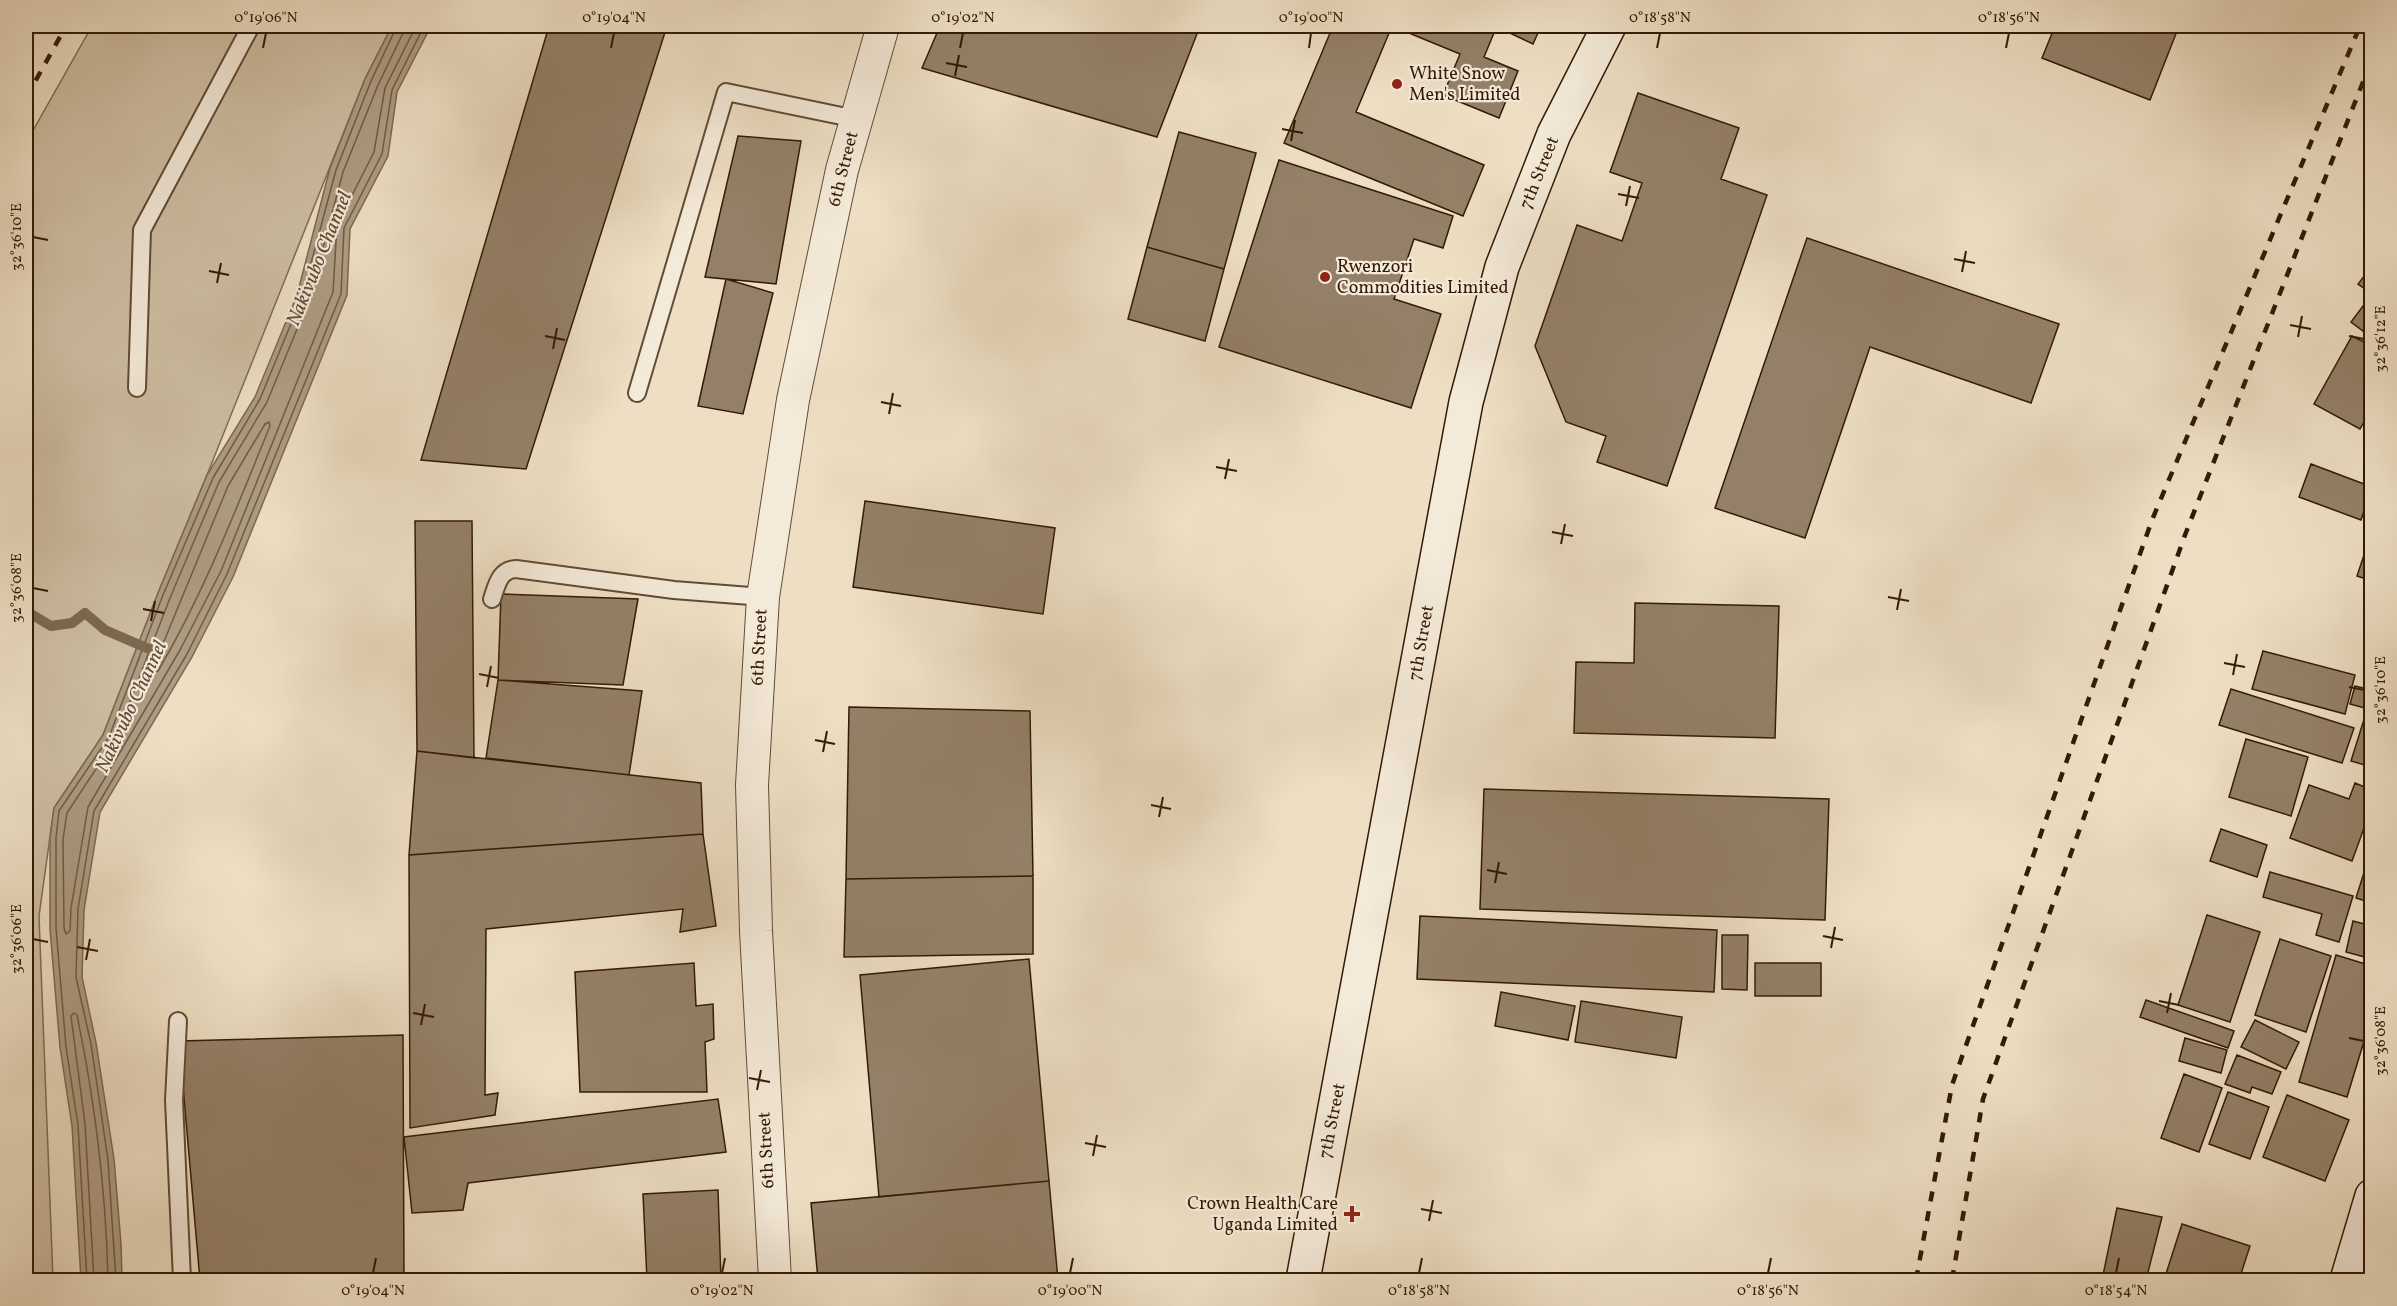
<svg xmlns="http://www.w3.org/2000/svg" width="2397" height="1306" viewBox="0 0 2397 1306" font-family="Vollkorn,serif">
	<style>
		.green { fill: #cebea3; stroke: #806c54; stroke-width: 1.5 }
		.water { fill: #ae9c83; stroke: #7d6850; stroke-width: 1.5 }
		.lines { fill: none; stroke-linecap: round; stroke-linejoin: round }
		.shore { stroke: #705b44; stroke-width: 1.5 }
		.stream { stroke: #7d6850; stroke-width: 10 }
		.building { fill: #948068; stroke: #331a04; stroke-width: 1.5 }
		.lane-casing { stroke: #624b34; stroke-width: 20 }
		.street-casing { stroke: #624b34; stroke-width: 34 }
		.secondary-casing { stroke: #331a04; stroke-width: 36 }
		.lane { stroke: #f4ead9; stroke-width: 16 }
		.street { stroke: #f4ead9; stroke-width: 32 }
		.secondary { stroke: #f4ead9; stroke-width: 33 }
		.rail { stroke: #331a04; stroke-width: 4.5; stroke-dasharray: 10 10; stroke-linecap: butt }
		.ticks { fill: none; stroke: #331a04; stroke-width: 2 }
		.poi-dot { fill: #8f2418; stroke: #f4ead9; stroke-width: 2 }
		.labels { text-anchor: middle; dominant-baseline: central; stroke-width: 4.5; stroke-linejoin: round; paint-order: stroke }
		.poi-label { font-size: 18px; fill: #331a04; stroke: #f4ead9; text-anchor: start }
		.street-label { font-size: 18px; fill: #331a04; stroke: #f4ead9 }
		.water-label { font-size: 20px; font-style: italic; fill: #644e37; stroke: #f4ead9 }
		.neatline { fill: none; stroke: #331a04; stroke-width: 2 }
		.ticks-label { font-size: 15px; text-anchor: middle; fill: #331a04 }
	</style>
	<rect width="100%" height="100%" fill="#eedfc4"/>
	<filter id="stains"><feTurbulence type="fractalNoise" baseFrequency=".00333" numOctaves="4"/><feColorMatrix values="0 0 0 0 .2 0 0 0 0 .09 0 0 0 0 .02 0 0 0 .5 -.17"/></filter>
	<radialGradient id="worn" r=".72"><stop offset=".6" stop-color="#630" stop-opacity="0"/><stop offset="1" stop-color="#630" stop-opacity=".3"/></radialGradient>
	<path class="green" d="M 92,26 L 392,26 L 365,79 L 207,475 L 158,593 L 103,735 L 54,808 L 39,916 L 53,1280 L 26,1280 L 26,143 Z"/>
	<path class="water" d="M 392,26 L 431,26 L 397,92 L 388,156 L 350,229 L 347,295 L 233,577 L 192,657 L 100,812 L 84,910 L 82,977 L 96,1043 L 114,1159 L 121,1244 L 122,1280 L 81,1280 L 72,1126 L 60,1047 L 50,929 L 50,838 L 54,808 L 103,735 L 158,593 L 207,475 L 255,397 L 297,295 L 330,168 L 365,79 Z"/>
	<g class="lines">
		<path class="shore" d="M 404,26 L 403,33 L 378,85 L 343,172 L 309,300 L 267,402 L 219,482 L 170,598 L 115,740 L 67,813 L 63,839 L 64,928 L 66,934 L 70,931 L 71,908 L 88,807 L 180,650 L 221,571 L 333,292 L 337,225 L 374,152 L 385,88 L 416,26
			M 269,422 L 270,426 C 236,509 204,593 158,671 L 155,672 L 153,668 L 228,486 L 265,424 Z
			M 87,1280 L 78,1125 L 66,1047 L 56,928 L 56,838 L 59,811 L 109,737 L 163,595 L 213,478 L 260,399 L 302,297 L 336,170 L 371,81 L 397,26
			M 94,1280 L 85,1124 L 71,1016 L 74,1013 L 77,1015 C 95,1102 106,1192 108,1280
			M 116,1280 L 108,1160 L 91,1044 L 76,977 L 78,909 L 94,811 L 187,654 L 227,574 L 341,294 L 344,228 L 382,154 L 392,90 L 424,26"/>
		<path class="stream" d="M 26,611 L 51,626 L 72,623 L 85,613 L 105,630 L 149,649"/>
	</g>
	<path class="building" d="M 549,26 L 667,26 L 526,469 L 421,460 Z
		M 940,26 L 1200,26 L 1157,137 L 922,68 Z
		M 1333,26 L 1489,26 L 1496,28 L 1484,57 L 1518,71 L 1499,118 L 1443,95 L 1460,54 L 1392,26 L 1356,112 L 1484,165 L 1463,216 L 1284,143 Z
		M 1495,26 L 1541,26 L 1533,44 Z
		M 2055,26 L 2179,26 L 2150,100 L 2042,58 Z
		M 1638,93 L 1739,128 L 1721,179 L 1767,195 L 1667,486 L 1597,462 L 1606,436 L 1566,422 L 1535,346 L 1577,225 L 1622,241 L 1642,183 L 1610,172 Z
		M 1179,132 L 1256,153 L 1224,269 L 1147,247 Z
		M 738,136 L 801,141 L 776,284 L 705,277 Z
		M 1279,160 L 1453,216 L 1443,248 L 1414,239 L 1394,299 L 1441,314 L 1411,408 L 1219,347 Z
		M 1807,238 L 2059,324 L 2031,403 L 1870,347 L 1805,538 L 1715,508 Z
		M 1147,247 L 1224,269 L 1205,341 L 1128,319 Z
		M 2372,266 L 2372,294 L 2358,284 Z
		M 726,279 L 773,293 L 743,414 L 698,406 Z
		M 2366,302 L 2372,306 L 2371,337 L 2351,322 Z
		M 2352,336 L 2372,346 L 2372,408 L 2360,429 L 2314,404 Z
		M 2311,464 L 2372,487 L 2361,520 L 2299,497 Z
		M 865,501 L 1055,528 L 1043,614 L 853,587 Z
		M 415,521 L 472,521 L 474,758 L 417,751 Z
		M 2372,531 L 2372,581 L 2357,576 Z
		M 501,594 L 638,599 L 623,685 L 498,680 Z
		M 1635,603 L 1779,606 L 1775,738 L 1574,733 L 1576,662 L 1634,663 Z
		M 2263,651 L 2355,675 L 2345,714 L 2252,689 Z
		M 498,680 L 642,691 L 629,775 L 486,758 Z
		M 2355,686 L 2372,690 L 2372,710 L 2350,704 Z
		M 2231,689 L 2354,728 L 2342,763 L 2219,725 Z
		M 849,707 L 1030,711 L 1033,876 L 846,879 Z
		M 2366,713 L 2372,715 L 2372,767 L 2351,761 Z
		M 2246,739 L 2308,757 L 2291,816 L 2229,797 Z
		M 417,751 L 701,783 L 703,834 L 409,855 Z
		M 2355,783 L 2372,790 L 2372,806 L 2352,861 L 2290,838 L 2309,785 L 2349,799 Z
		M 1484,789 L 1829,799 L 1825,920 L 1480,909 Z
		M 2221,829 L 2267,845 L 2257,877 L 2210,861 Z
		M 703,834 L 716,926 L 680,932 L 683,909 L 486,929 L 485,1095 L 498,1093 L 495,1115 L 410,1128 L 409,855 Z
		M 2372,847 L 2372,903 L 2356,898 Z
		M 2270,872 L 2353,896 L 2339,942 L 2316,935 L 2322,914 L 2263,897 Z
		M 1033,876 L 1033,954 L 844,957 L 846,879 Z
		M 2207,915 L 2260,932 L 2230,1022 L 2178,1005 Z
		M 1420,916 L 1717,930 L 1714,992 L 1417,979 Z
		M 2353,921 L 2372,926 L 2372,959 L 2346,952 Z
		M 1722,935 L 1748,935 L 1747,990 L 1722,989 Z
		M 2280,939 L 2331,956 L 2306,1032 L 2255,1015 Z
		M 2336,955 L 2372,966 L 2372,1015 L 2347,1097 L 2299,1082 Z
		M 1029,959 L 1049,1181 L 879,1197 L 860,975 Z
		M 694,963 L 696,1006 L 713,1004 L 714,1039 L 705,1042 L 707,1092 L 580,1092 L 575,972 Z
		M 1755,963 L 1821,963 L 1821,996 L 1755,996 Z
		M 1501,992 L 1575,1006 L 1568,1040 L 1495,1026 Z
		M 2146,1000 L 2234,1031 L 2228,1048 L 2140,1017 Z
		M 1581,1001 L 1682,1017 L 1676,1058 L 1575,1042 Z
		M 2255,1020 L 2299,1042 L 2286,1069 L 2241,1047 Z
		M 403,1035 L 404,1280 L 200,1280 L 179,1041 Z
		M 2185,1038 L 2227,1050 L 2221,1073 L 2179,1061 Z
		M 2237,1055 L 2281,1072 L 2272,1094 L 2252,1087 L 2250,1093 L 2225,1084 Z
		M 2184,1074 L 2222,1088 L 2199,1152 L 2161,1138 Z
		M 2228,1092 L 2269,1107 L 2250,1159 L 2209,1144 Z
		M 2287,1095 L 2349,1120 L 2325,1181 L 2263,1157 Z
		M 718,1099 L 726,1152 L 468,1183 L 463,1210 L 412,1213 L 404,1137 Z
		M 1049,1181 L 1058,1280 L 818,1280 L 811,1203 Z
		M 718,1190 L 721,1280 L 647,1280 L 643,1194 Z
		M 2117,1208 L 2162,1217 L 2146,1280 L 2102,1280 Z
		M 2182,1224 L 2250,1246 L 2239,1280 L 2164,1280 Z"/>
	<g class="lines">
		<g class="lane-casing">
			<path id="lane" d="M 137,388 L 142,230 L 251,26
				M 637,393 L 726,92 L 856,119
				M 492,599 C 497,585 499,570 516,569 L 674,590 L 763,597
				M 178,1021 L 174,1100 L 182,1280"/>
		</g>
		<g class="street-casing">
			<path id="street" d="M 775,1280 L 756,931 L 752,785 L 763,597 L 793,400 L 842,170 L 883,26"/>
		</g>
		<g class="secondary-casing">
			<path id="secondary" d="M 1303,1280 L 1466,402 L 1502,267 L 1554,134 L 1609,26
				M 2347,1280 L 2372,1196"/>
		</g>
		<use href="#lane" class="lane"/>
		<use href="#street" class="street"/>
		<use href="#secondary" class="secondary"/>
		<path class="rail" d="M 26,98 L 66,26
			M 1916,1280 L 1952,1085 L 2152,520 L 2360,26
			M 1952,1280 L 1983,1099 L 2185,535 L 2372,59"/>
	</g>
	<path class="ticks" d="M 263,48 L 266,33M 611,48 L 614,33M 960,48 L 963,33M 1309,48 L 1311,33M 1657,48 L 1660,33M 2006,48 L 2009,33M 946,63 L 967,67M 955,76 L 959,55M 1282,129 L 1303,133M 1291,141 L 1295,120M 1618,194 L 1639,198M 1626,206 L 1630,186M 33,237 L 48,240M 1954,259 L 1975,263M 209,271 L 229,275M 1962,272 L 1966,251M 217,283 L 221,263M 2290,325 L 2311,329M 545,336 L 565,340M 2349,336 L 2364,339M 2298,337 L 2302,316M 553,349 L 557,328M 881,402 L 901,406M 889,414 L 893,393M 1216,467 L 1237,471M 1225,479 L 1229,459M 1552,532 L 1573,536M 1561,544 L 1565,524M 33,588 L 48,591M 1888,597 L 1909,601M 143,609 L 164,613M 1897,610 L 1901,589M 151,621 L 155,601M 2224,663 L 2245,667M 479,674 L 499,678M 2233,675 L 2237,654M 487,687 L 491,666M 2349,687 L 2364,690M 815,740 L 835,744M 823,752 L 827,731M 1151,805 L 1171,809M 1159,817 L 1163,797M 1487,870 L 1507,874M 1495,883 L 1499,862M 1823,936 L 1843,940M 33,939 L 48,942M 77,947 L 98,951M 1831,948 L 1835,927M 86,960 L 90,939M 2159,1001 L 2179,1005M 413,1013 L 434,1017M 2167,1013 L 2171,993M 421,1025 L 425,1004M 2349,1038 L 2364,1041M 749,1078 L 770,1082M 757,1090 L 761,1070M 1085,1143 L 1106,1147M 1093,1156 L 1097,1135M 1421,1209 L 1442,1213M 1429,1221 L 1433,1200M 373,1273 L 376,1258M 722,1273 L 725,1258M 1070,1273 L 1073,1258M 1419,1273 L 1422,1258M 1768,1273 L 1771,1258M 2116,1273 L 2119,1258"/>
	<g class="poi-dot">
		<circle cx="1397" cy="84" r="6"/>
		<circle cx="1325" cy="277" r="6"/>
		<path d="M1349 1205h6v6h6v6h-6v6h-6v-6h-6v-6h6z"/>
	</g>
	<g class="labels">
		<g class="poi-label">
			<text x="1409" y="74">White Snow<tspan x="1409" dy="21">Men's Limited</tspan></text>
			<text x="1337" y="267">Rwenzori<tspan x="1337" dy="21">Commodities Limited</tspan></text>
			<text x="1338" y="1204" text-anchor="end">Crown Health Care<tspan x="1338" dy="21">Uganda Limited</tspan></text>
		</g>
		<g class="street-label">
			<text transform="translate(844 169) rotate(-76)">6th Street</text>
			<text transform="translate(1540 173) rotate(-68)">7th Street</text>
			<text transform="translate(1422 643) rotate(-80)">7th Street</text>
			<text transform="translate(760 647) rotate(-87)">6th Street</text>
			<text transform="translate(1333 1121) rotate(-79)">7th Street</text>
			<text transform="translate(767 1150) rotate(-93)">6th Street</text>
		</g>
		<g class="water-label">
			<text transform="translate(320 259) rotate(-68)">Nakivubo Channel</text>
			<text transform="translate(132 707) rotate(-65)">Nakivubo Channel</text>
		</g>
	</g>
	<rect width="2397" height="1306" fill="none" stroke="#eedfc4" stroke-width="66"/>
	<rect x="33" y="33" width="2331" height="1240" class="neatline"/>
	<g class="ticks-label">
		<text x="266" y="22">0°19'06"N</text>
		<text x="614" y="22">0°19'04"N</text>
		<text x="963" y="22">0°19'02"N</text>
		<text x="1311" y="22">0°19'00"N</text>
		<text x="1660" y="22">0°18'58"N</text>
		<text x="2009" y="22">0°18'56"N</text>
		<text transform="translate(16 237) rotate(-90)" y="5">32°36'10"E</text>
		<text transform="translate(2380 339) rotate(-90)" y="5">32°36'12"E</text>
		<text transform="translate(16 588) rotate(-90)" y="5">32°36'08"E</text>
		<text transform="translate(2380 690) rotate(-90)" y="5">32°36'10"E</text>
		<text transform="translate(16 939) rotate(-90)" y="5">32°36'06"E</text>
		<text transform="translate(2380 1041) rotate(-90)" y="5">32°36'08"E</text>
		<text x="373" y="1295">0°19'04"N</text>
		<text x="722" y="1295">0°19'02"N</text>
		<text x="1070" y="1295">0°19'00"N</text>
		<text x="1419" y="1295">0°18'58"N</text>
		<text x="1768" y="1295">0°18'56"N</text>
		<text x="2116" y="1295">0°18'54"N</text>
	</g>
	<rect width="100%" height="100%" filter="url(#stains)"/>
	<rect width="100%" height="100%" fill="url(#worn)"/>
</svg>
